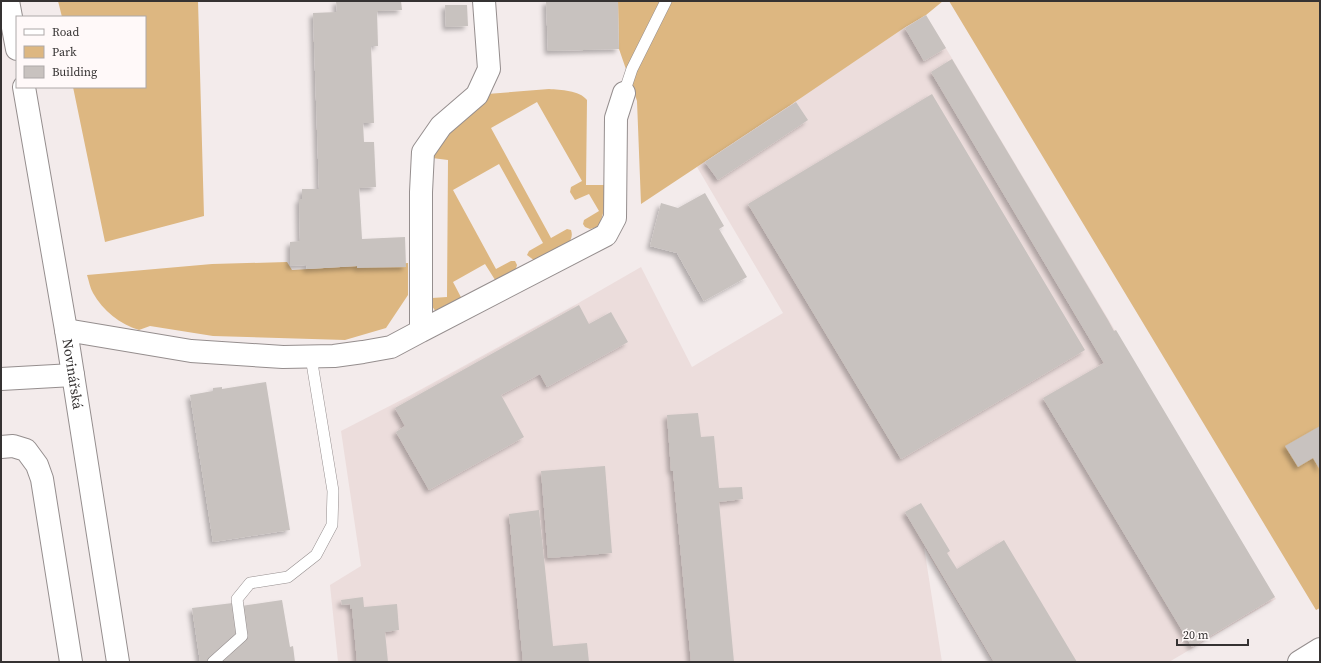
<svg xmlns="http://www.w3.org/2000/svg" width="1321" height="663" viewBox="0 0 1321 663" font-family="'Source Serif 4',serif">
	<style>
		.built { fill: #ecdddc }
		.green { fill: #ddb781 }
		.building { fill: #c8c2bf; filter: url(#shadow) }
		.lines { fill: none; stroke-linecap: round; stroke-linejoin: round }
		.service-casing { stroke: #958e8e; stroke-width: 12 }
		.minor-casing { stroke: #958e8e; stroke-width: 24 }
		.tertiary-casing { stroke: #958e8e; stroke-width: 24 }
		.service { stroke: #fff; stroke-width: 11 }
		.minor { stroke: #fff; stroke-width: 22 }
		.tertiary { stroke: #fff; stroke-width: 22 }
		.labels { text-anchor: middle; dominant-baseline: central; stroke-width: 4; stroke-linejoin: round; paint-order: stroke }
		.street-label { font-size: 14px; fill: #353232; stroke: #fff9f9 }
	</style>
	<defs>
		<filter id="shadow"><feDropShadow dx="-3.5" dy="3.5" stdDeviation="2" flood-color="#0004"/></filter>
	</defs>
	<rect width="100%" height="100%" fill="#f3ebeb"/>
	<path class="built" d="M 926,15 L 1276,599 L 1169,662 L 993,662 L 924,547 L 942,662 L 338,662 L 330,585 L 361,566 L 341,431 L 409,396 L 575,305 L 641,267 L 692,367 L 783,313 L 697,167 L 904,28 Z"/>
	<path class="green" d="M 58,1 L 198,1 L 204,216 L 105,242 L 73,87 L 145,87 L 145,17 L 62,17 Z
		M 618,1 L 943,1 L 926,15 L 904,28 L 792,104 L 641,204 L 637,101 L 619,49 Z
		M 949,1 L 1320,1 L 1320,608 L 1316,610 Z
		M 549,89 C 561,90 579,90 587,100 L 586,185 L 604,185 C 604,199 606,216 597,227 L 590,229 L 585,227 L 583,224 L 584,220 L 599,211 L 589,194 L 575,200 L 570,192 L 571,187 L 582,181 L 537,102 L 491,128 L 551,238 L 567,229 L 571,230 C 573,236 571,240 568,244 L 535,261 L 527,255 L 529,251 L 543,243 L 499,164 L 453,190 L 496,269 L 511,261 L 515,261 L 517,265 L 515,272 L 497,283 L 485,264 L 453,282 L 464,303 L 436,312 L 432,306 L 432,298 L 447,297 L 448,160 L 432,158 L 436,147 L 487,94 Z
		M 287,262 L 292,270 L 408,263 L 408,295 L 386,328 L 345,340 L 213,336 L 150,326 L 139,330 C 120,324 103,311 93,293 C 90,288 89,281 87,275 L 212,264 Z"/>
	<path class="building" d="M 336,1 L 401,1 L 402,10 L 377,11 L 378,46 L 371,46 L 374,123 L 363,123 L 364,142 L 374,142 L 376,187 L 359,188 L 362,239 L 405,237 L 406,267 L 357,268 L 357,266 L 307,269 L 306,265 L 290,266 L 290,242 L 300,241 L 299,199 L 302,199 L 302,189 L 319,189 L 313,13 L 337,12 Z
		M 546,1 L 618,1 L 619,49 L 548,51 Z
		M 445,5 L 467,5 L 468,26 L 446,27 Z
		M 926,15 L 946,48 L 924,61 L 905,28 Z
		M 952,59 L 1108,320 L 1114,331 L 1116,330 L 1275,597 L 1192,647 L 1043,398 L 1104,363 L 931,72 Z
		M 932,94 L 1085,350 L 901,459 L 748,204 Z
		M 796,102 L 808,120 L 718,180 L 705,162 Z
		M 705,193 L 724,226 L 719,229 L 747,277 L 704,301 L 677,253 L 650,246 L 661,203 L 678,208 Z
		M 579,305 L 589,324 L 611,312 L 628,342 L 547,387 L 540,374 L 501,395 L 524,437 L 429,490 L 396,432 L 405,426 L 395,408 Z
		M 266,382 L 290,530 L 213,542 L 190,395 L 213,391 L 213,388 L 222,387 L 222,389 Z
		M 698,413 L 701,437 L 714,436 L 719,488 L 742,487 L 743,499 L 719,502 L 734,662 L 691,662 L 673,471 L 671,471 L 667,415 Z
		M 1320,426 L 1320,470 L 1313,458 L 1298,467 L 1285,446 Z
		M 605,466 L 612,553 L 548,558 L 541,471 Z
		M 921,503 L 950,551 L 947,553 L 957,569 L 1004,540 L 1077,662 L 994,662 L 905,512 Z
		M 539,510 L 553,646 L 587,643 L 589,662 L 523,662 L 509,514 Z
		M 363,597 L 364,607 L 397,604 L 399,630 L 385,632 L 388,662 L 357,662 L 352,608 L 350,609 L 350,604 L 342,605 L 341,600 Z
		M 282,600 L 290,647 L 293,646 L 295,662 L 200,662 L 192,608 L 241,602 L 241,606 Z"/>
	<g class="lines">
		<g class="service-casing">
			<path id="service" d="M 624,93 L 632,69 L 666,1
				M 213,662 L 242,636 L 237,599 L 250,583 L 288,577 L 316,555 L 332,525 L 333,491 L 311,357"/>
		</g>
		<g class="minor-casing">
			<path id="minor" d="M 66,330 L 191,351 L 283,357 L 334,356 L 363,352 L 391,347 L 421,331 L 421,192 L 423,152 L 441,126 L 477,95 L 489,69 L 484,1
				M 421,331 L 606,235 L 615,218 L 616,118 L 624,93
				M 1,379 L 73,375
				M 1,447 L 13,446 L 26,450 L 37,465 L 42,479 L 71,662
				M 1299,662 L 1320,649"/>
		</g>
		<g class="tertiary-casing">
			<g id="tertiary">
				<path d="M 8,1 L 17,49"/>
				<path id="s1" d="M 24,87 L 66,330 L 118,662"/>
			</g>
		</g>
		<use href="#service" class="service"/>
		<use href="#minor" class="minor"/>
		<use href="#tertiary" class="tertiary"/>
	</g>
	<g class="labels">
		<g class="street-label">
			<text stroke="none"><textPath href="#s1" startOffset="291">Novinářská</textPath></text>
		</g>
	</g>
	<rect width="1321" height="663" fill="none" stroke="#353232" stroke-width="4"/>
	<rect x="16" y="16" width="130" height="72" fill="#fff9f9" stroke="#aea9a9"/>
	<rect x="24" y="29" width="20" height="6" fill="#ffffff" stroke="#aea9a9"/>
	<text x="52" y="36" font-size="12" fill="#353232">Road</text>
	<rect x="24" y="46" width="20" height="12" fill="#ddb781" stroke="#aea9a9"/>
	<text x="52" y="56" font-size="12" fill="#353232">Park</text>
	<rect x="24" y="66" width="20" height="12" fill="#c8c2bf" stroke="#aea9a9"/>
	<text x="52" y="76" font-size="12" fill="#353232">Building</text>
	<path d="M1177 639v6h71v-6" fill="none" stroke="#353232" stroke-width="2"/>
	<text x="1183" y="639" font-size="12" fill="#353232" stroke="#fff9f9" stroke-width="3" paint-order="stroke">20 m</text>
</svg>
